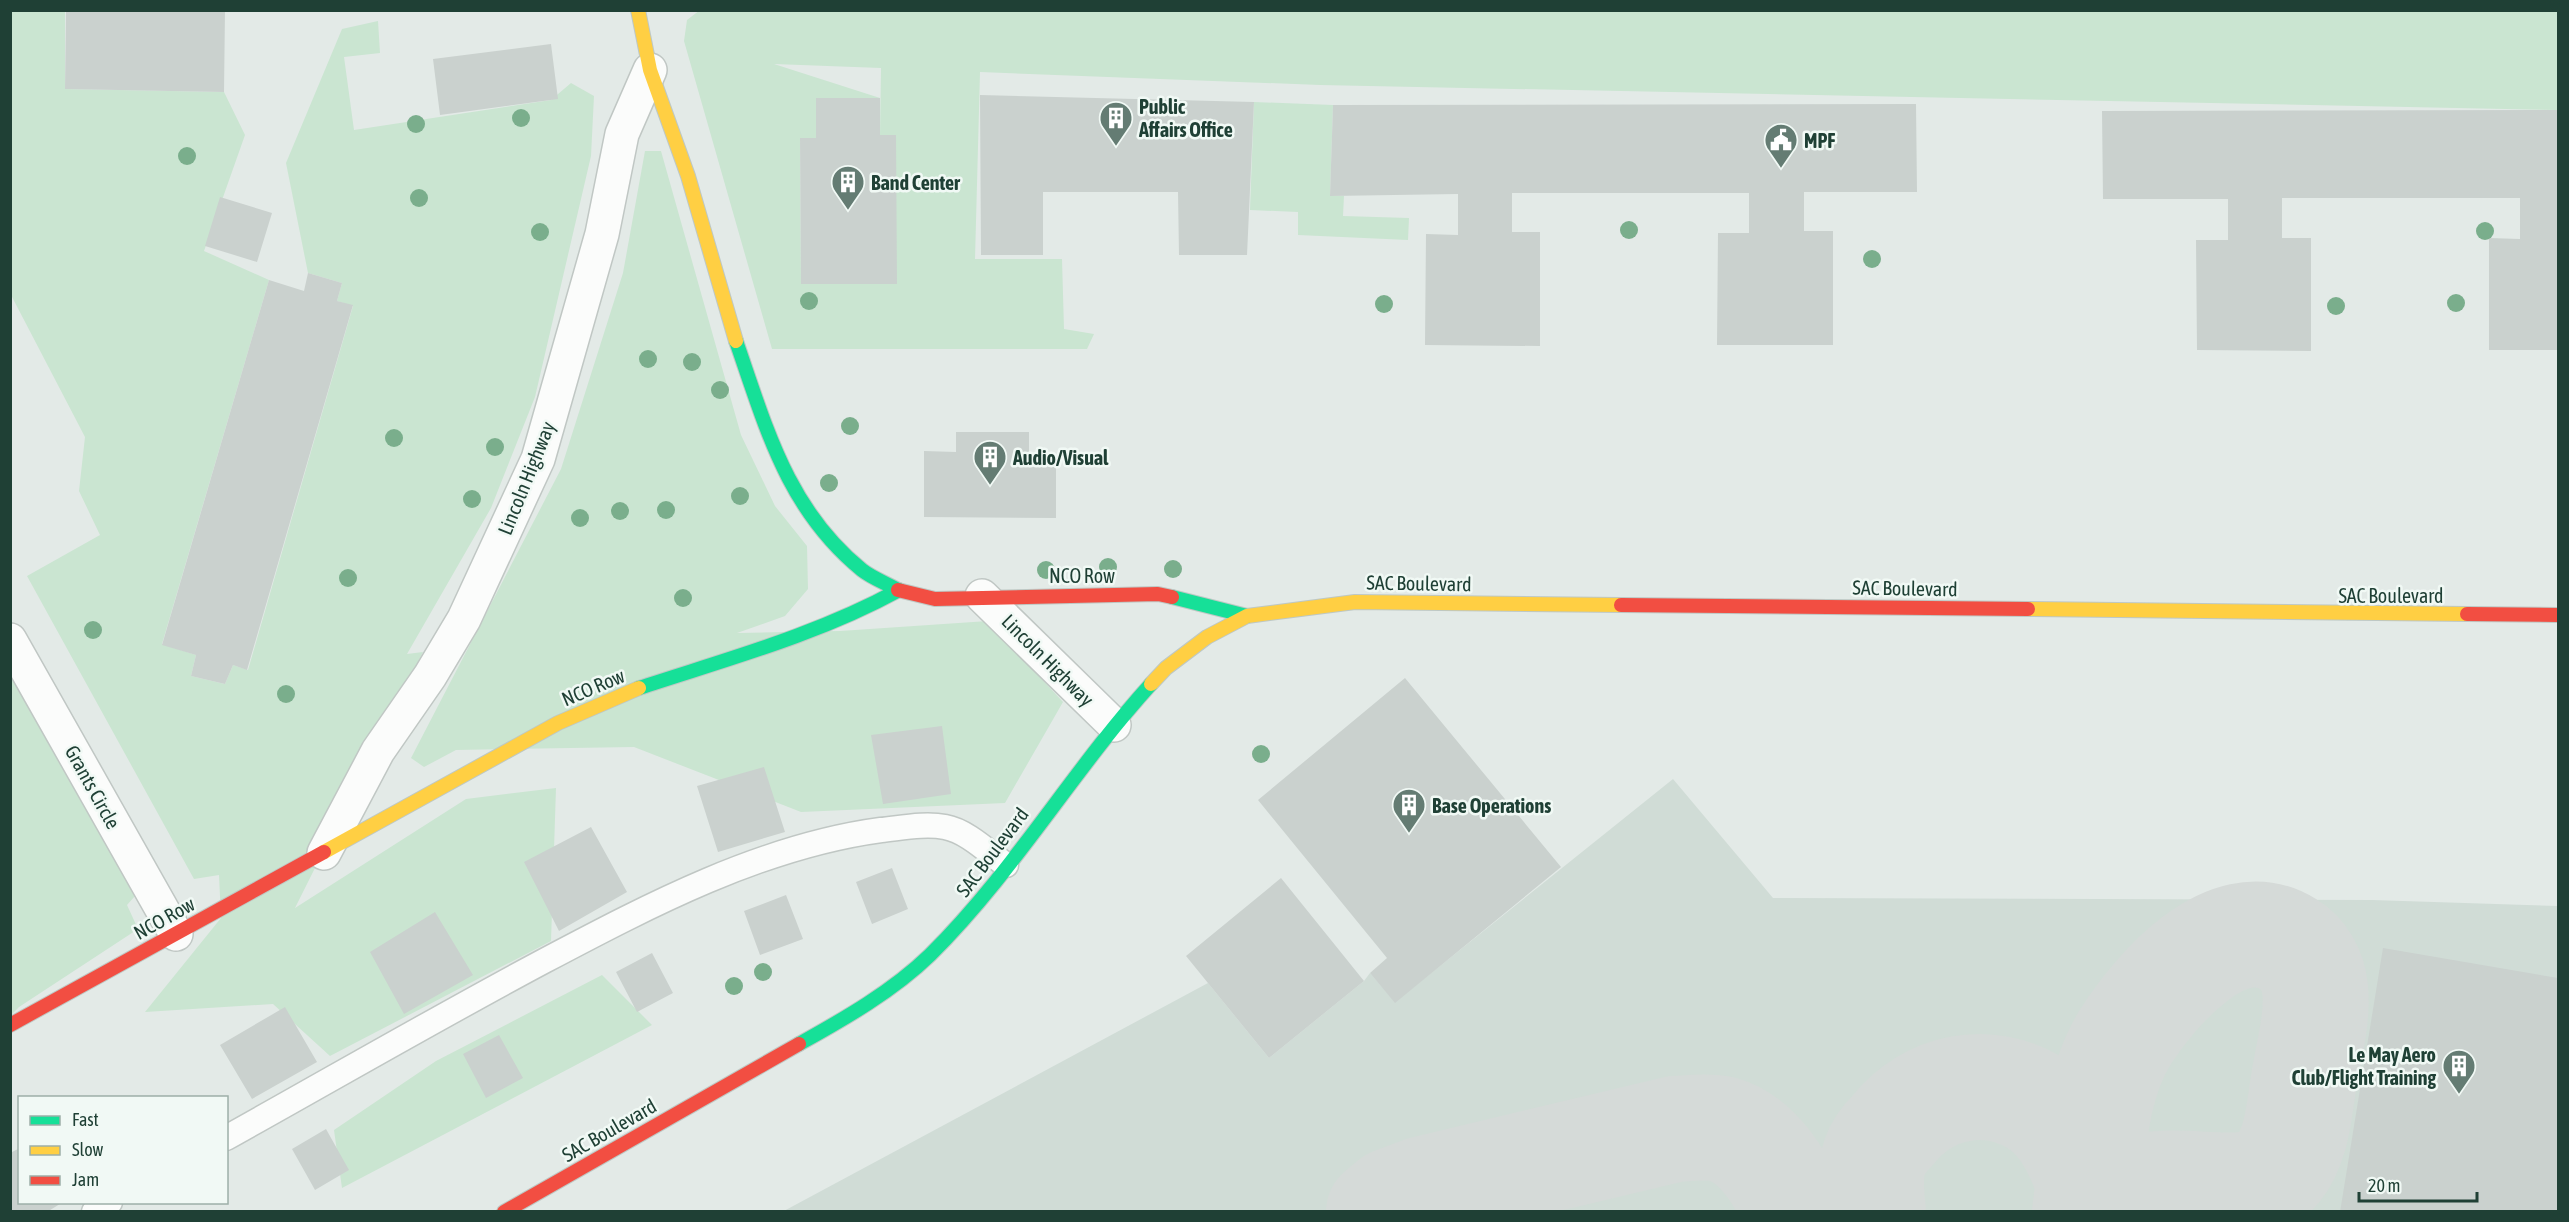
<svg xmlns="http://www.w3.org/2000/svg" width="2569" height="1222" viewBox="0 0 2569 1222" font-family="'Asap Condensed',sans-serif">
	<style>
		.built { fill: #d0dcd6 }
		.green { fill: #cae5d1; fill-rule: evenodd }
		.lines { fill: none; stroke-linecap: round; stroke-linejoin: round }
		.taxiway { stroke: #d5dad8; stroke-width: 106 }
		.building { fill: #cad1ce }
		.lane-casing { stroke: #c0c7c4; stroke-width: 27 }
		.street-casing { stroke: #c0c7c4; stroke-width: 36 }
		.fast-casing { stroke: #bec8c4; stroke-width: 16 }
		.slow-casing { stroke: #bec8c4; stroke-width: 16 }
		.jam-casing { stroke: #bec8c4; stroke-width: 16 }
		.lane { stroke: #fbfcfb; stroke-width: 24 }
		.street { stroke: #fbfcfb; stroke-width: 33 }
		.fast { stroke: #16e098; stroke-width: 14 }
		.slow { stroke: #ffcf43; stroke-width: 14 }
		.jam { stroke: #f24e42; stroke-width: 14 }
		.tree { fill: #7aae8c }
		.labels { text-anchor: middle; dominant-baseline: central; stroke-width: 5; stroke-linejoin: round; paint-order: stroke }
		.poi-label { font-size: 20px; font-weight: bold; fill: #1f4035; stroke: #f1f9f5; text-anchor: start }
		.street-label { font-size: 20px; fill: #1f4035; stroke: #f1f9f5 }
	</style>
	<rect width="100%" height="100%" fill="#e3eae7"/>
	<path class="built" d="M 1673,779 L 1773,898 L 2372,900 L 2558,906 L 2558,1211 L 782,1212 L 1208,983 L 1269,1058 L 1364,981 L 1370,973 L 1395,1002 Z"/>
	<path class="green" d="M 700,10 L 2558,10 L 2558,110 L 1320,85 L 980,72 L 975,259 L 1062,259 L 1064,329 L 1094,334 L 1087,349 L 772,349 L 684,41 L 687,20 ZM 774,64 L 881,68 L 880,135 L 896,135 L 896,284 L 801,284 L 800,139 L 816,138 L 816,98 L 880,98 Z
		M 10,11 L 65,11 L 65,89 L 224,92 L 245,135 L 204,251 L 269,280 L 162,644 L 196,655 L 191,676 L 225,684 L 233,665 L 248,670 L 353,306 L 337,301 L 342,283 L 308,273 L 286,163 L 342,29 L 378,21 L 380,53 L 344,57 L 354,130 L 551,100 L 571,83 L 594,96 L 591,156 L 535,397 L 491,508 L 407,654 L 423,652 L 295,908 L 466,799 L 556,788 L 551,941 L 330,1056 L 273,1004 L 145,1012 L 221,918 L 219,875 L 194,879 L 27,576 L 100,535 L 79,491 L 85,437 L 11,295 Z
		M 1254,102 L 1333,105 L 1330,196 L 1344,196 L 1343,216 L 1409,218 L 1408,240 L 1298,235 L 1298,212 L 1250,210 Z
		M 645,151 L 661,151 L 741,435 L 775,506 L 807,546 L 808,589 L 785,616 L 737,633 L 840,631 L 988,621 L 1063,702 L 1005,803 L 801,812 L 634,747 L 456,750 L 424,767 L 411,758 L 561,469 L 623,273 Z
		M 10,665 L 135,896 L 127,905 L 138,929 L 19,1007 L 10,1016 Z
		M 602,975 L 652,1025 L 342,1188 L 334,1130 L 436,1061 Z"/>
	<g class="lines">
		<path class="taxiway" d="M 1379,1212 L 1392,1201 L 1424,1189 L 1675,1129 C 1690,1128 1708,1126 1722,1129 C 1758,1139 1782,1179 1795,1212
			M 1873,1212 C 1871,1194 1869,1173 1875,1156 C 1878,1147 1886,1137 1893,1130 C 1928,1086 1988,1073 2037,1104 C 2064,1121 2079,1154 2089,1183
			M 2085,1212 C 2093,1154 2094,1086 2126,1036 C 2155,991 2227,906 2288,944 C 2303,953 2313,970 2315,988 C 2318,1016 2310,1046 2305,1074 C 2299,1105 2299,1143 2278,1169 C 2244,1210 2146,1154 2095,1212"/>
	</g>
	<path class="building" d="M 66,10 L 225,10 L 224,92 L 65,89 Z
		M 551,44 L 558,99 L 440,115 L 433,59 Z
		M 980,95 L 1254,102 L 1247,255 L 1179,255 L 1178,192 L 1043,192 L 1043,255 L 981,255 Z
		M 816,98 L 880,98 L 880,135 L 896,135 L 897,284 L 801,284 L 800,138 L 816,138 Z
		M 1916,104 L 1917,192 L 1804,192 L 1804,231 L 1833,231 L 1833,345 L 1717,345 L 1718,233 L 1749,233 L 1749,193 L 1512,193 L 1512,232 L 1540,232 L 1540,346 L 1425,345 L 1426,234 L 1458,235 L 1458,194 L 1330,196 L 1333,105 Z
		M 2558,110 L 2558,350 L 2489,350 L 2489,238 L 2520,239 L 2520,198 L 2282,198 L 2282,238 L 2311,238 L 2311,351 L 2197,350 L 2196,240 L 2228,240 L 2228,199 L 2103,199 L 2102,111 Z
		M 220,197 L 272,213 L 257,262 L 205,246 Z
		M 308,273 L 342,283 L 337,301 L 353,305 L 247,670 L 233,665 L 225,684 L 191,676 L 196,655 L 162,645 L 269,280 L 304,291 Z
		M 956,432 L 1029,432 L 1029,454 L 1056,454 L 1056,518 L 924,517 L 924,451 L 956,452 Z
		M 1405,678 L 1561,867 L 1395,1003 L 1370,973 L 1387,958 L 1258,800 Z
		M 942,726 L 951,794 L 883,804 L 871,735 Z
		M 764,767 L 785,832 L 718,852 L 697,786 Z
		M 591,827 L 627,892 L 559,931 L 524,862 Z
		M 892,868 L 908,909 L 872,924 L 856,882 Z
		M 1281,878 L 1364,981 L 1269,1058 L 1186,956 Z
		M 786,895 L 803,939 L 760,955 L 744,911 Z
		M 435,912 L 473,975 L 404,1014 L 370,952 Z
		M 2383,948 L 2558,978 L 2558,1212 L 2340,1212 Z
		M 652,953 L 673,993 L 637,1012 L 616,972 Z
		M 285,1007 L 317,1062 L 252,1099 L 220,1045 Z
		M 499,1035 L 523,1078 L 486,1098 L 463,1054 Z
		M 326,1129 L 349,1170 L 315,1190 L 292,1149 Z
		M 20,1148 L 20,1202 L 63,1202 L 47,1212 L 10,1212 L 10,1153 Z"/>
	<g class="lines">
		<g class="lane-casing">
			<path id="lane" d="M 226,1138 C 332,1079 437,1018 544,961 C 650,905 762,846 881,830 C 901,828 925,823 945,827 C 967,831 988,852 1006,865
				M 94,1212 L 110,1202"/>
		</g>
		<g class="street-casing">
			<path id="street" d="M 982,596 L 1114,725
				M 10,640 L 176,934
				M 324,853 L 378,751 L 430,676 L 464,619 L 538,459 L 602,234 L 622,134 L 650,70"/>
		</g>
		<g class="fast-casing">
			<path id="fast" d="M 736,341 C 766,427 787,509 862,570 C 872,578 886,583 898,590
				M 1172,597 L 1247,616
				M 639,688 C 727,659 817,635 899,590
				M 799,1044 C 844,1019 893,991 930,955 C 1013,873 1073,770 1151,684"/>
		</g>
		<g class="slow-casing">
			<path id="slow" d="M 638,10 L 650,70 L 688,176 L 736,341
				M 2028,609 L 2467,614
				M 1151,684 L 1166,668 L 1207,637 L 1247,616 L 1355,602 L 1621,605
				M 324,852 L 558,723 L 639,688"/>
		</g>
		<g class="jam-casing">
			<path id="jam" d="M 898,590 L 935,599 L 1158,594 L 1172,597
				M 1621,605 L 2028,609
				M 2467,614 L 2558,615
				M 10,1025 L 324,852
				M 504,1212 L 799,1044"/>
		</g>
		<use href="#lane" class="lane"/>
		<use href="#street" class="street"/>
		<use href="#fast" class="fast"/>
		<use href="#slow" class="slow"/>
		<use href="#jam" class="jam"/>
	</g>
	<g class="tree">
		<circle cx="521" cy="118" r="9"/>
		<circle cx="416" cy="124" r="9"/>
		<circle cx="187" cy="156" r="9"/>
		<circle cx="419" cy="198" r="9"/>
		<circle cx="1629" cy="230" r="9"/>
		<circle cx="2485" cy="231" r="9"/>
		<circle cx="540" cy="232" r="9"/>
		<circle cx="1872" cy="259" r="9"/>
		<circle cx="809" cy="301" r="9"/>
		<circle cx="2456" cy="303" r="9"/>
		<circle cx="1384" cy="304" r="9"/>
		<circle cx="2336" cy="306" r="9"/>
		<circle cx="648" cy="359" r="9"/>
		<circle cx="692" cy="362" r="9"/>
		<circle cx="720" cy="390" r="9"/>
		<circle cx="850" cy="426" r="9"/>
		<circle cx="394" cy="438" r="9"/>
		<circle cx="495" cy="447" r="9"/>
		<circle cx="829" cy="483" r="9"/>
		<circle cx="740" cy="496" r="9"/>
		<circle cx="472" cy="499" r="9"/>
		<circle cx="666" cy="510" r="9"/>
		<circle cx="620" cy="511" r="9"/>
		<circle cx="580" cy="518" r="9"/>
		<circle cx="1108" cy="567" r="9"/>
		<circle cx="1173" cy="569" r="9"/>
		<circle cx="1046" cy="570" r="9"/>
		<circle cx="348" cy="578" r="9"/>
		<circle cx="683" cy="598" r="9"/>
		<circle cx="93" cy="630" r="9"/>
		<circle cx="286" cy="694" r="9"/>
		<circle cx="1261" cy="754" r="9"/>
		<circle cx="763" cy="972" r="9"/>
		<circle cx="734" cy="986" r="9"/>
	</g>
	<defs>
		<g id="building-pin" transform="scale(1.725)"><path d="M0 17L-7.5 6A9.5 9.5 0 1 1 7.5 6Z" fill="#647c73" stroke="#f1f9f5"/><path d="M-4-6H4V6H1V3H-1V6H-4ZM-2.5-4.3h1.7v1.8h-1.7ZM.8-4.3h1.7v1.8H.8ZM-2.5-1h1.7V.8h-1.7ZM.8-1h1.7V.8H.8Z" fill="#fff"/></g>
		<g id="civic-pin" transform="scale(1.725)"><path d="M0 17L-7.5 6A9.5 9.5 0 1 1 7.5 6Z" fill="#647c73" stroke="#f1f9f5"/><path d="M-.6-6.5H3V-4.5H.6V-3L4-1V1h2V6H-6V1h2V-1L-.6-3ZM-1.2 2.5V6h2.4V2.5Z" fill="#fff"/></g>
	</defs>
	<g fill-rule="evenodd">
		<use href="#building-pin" x="1116" y="118"/>
		<use href="#civic-pin" x="1781" y="140"/>
		<use href="#building-pin" x="848" y="182"/>
		<use href="#building-pin" x="990" y="457"/>
		<use href="#building-pin" x="1409" y="805"/>
		<use href="#building-pin" x="2459" y="1066"/>
	</g>
	<g class="labels">
		<g class="poi-label">
			<text x="1139" y="106">Public<tspan x="1139" dy="23">Affairs Office</tspan></text>
			<text x="1804" y="140">MPF</text>
			<text x="871" y="182">Band Center</text>
			<text x="1013" y="457">Audio/Visual</text>
			<text x="1432" y="805">Base Operations</text>
			<text x="2436" y="1054" text-anchor="end">Le May Aero<tspan x="2436" dy="23">Club/Flight Training</tspan></text>
		</g>
		<g class="street-label">
			<text transform="translate(526 478) rotate(-68)">Lincoln Highway</text>
			<text x="1082" y="575">NCO Row</text>
			<text transform="translate(1419 583) rotate(1)">SAC Boulevard</text>
			<text transform="translate(1905 588) rotate(1)">SAC Boulevard</text>
			<text x="2391" y="595">SAC Boulevard</text>
			<text transform="translate(1048 660) rotate(45)">Lincoln Highway</text>
			<text transform="translate(593 687) rotate(-23)">NCO Row</text>
			<text transform="translate(93 787) rotate(61)">Grants Circle</text>
			<text transform="translate(992 852) rotate(-53)">SAC Boulevard</text>
			<text transform="translate(164 918) rotate(-29)">NCO Row</text>
			<text transform="translate(609 1130) rotate(-30)">SAC Boulevard</text>
		</g>
	</g>
	<rect width="2569" height="1222" fill="none" stroke="#1f4035" stroke-width="24"/>
	<rect x="18" y="1096" width="210" height="108" fill="#f1f9f5" stroke="#9dafa8" stroke-width="1.5"/>
	<rect x="30" y="1116" width="30" height="9" fill="#16e098" stroke="#9dafa8" stroke-width="1.5"/>
	<text x="72" y="1126" font-size="18" fill="#1f4035">Fast</text>
	<rect x="30" y="1146" width="30" height="9" fill="#ffcf43" stroke="#9dafa8" stroke-width="1.5"/>
	<text x="72" y="1156" font-size="18" fill="#1f4035">Slow</text>
	<rect x="30" y="1176" width="30" height="9" fill="#f24e42" stroke="#9dafa8" stroke-width="1.5"/>
	<text x="72" y="1186" font-size="18" fill="#1f4035">Jam</text>
	<path d="M2359 1192v9h118v-9" fill="none" stroke="#1f4035" stroke-width="3"/>
	<text x="2368" y="1192" font-size="18" fill="#1f4035" stroke="#f1f9f5" stroke-width="4.5" paint-order="stroke">20 m</text>
</svg>
